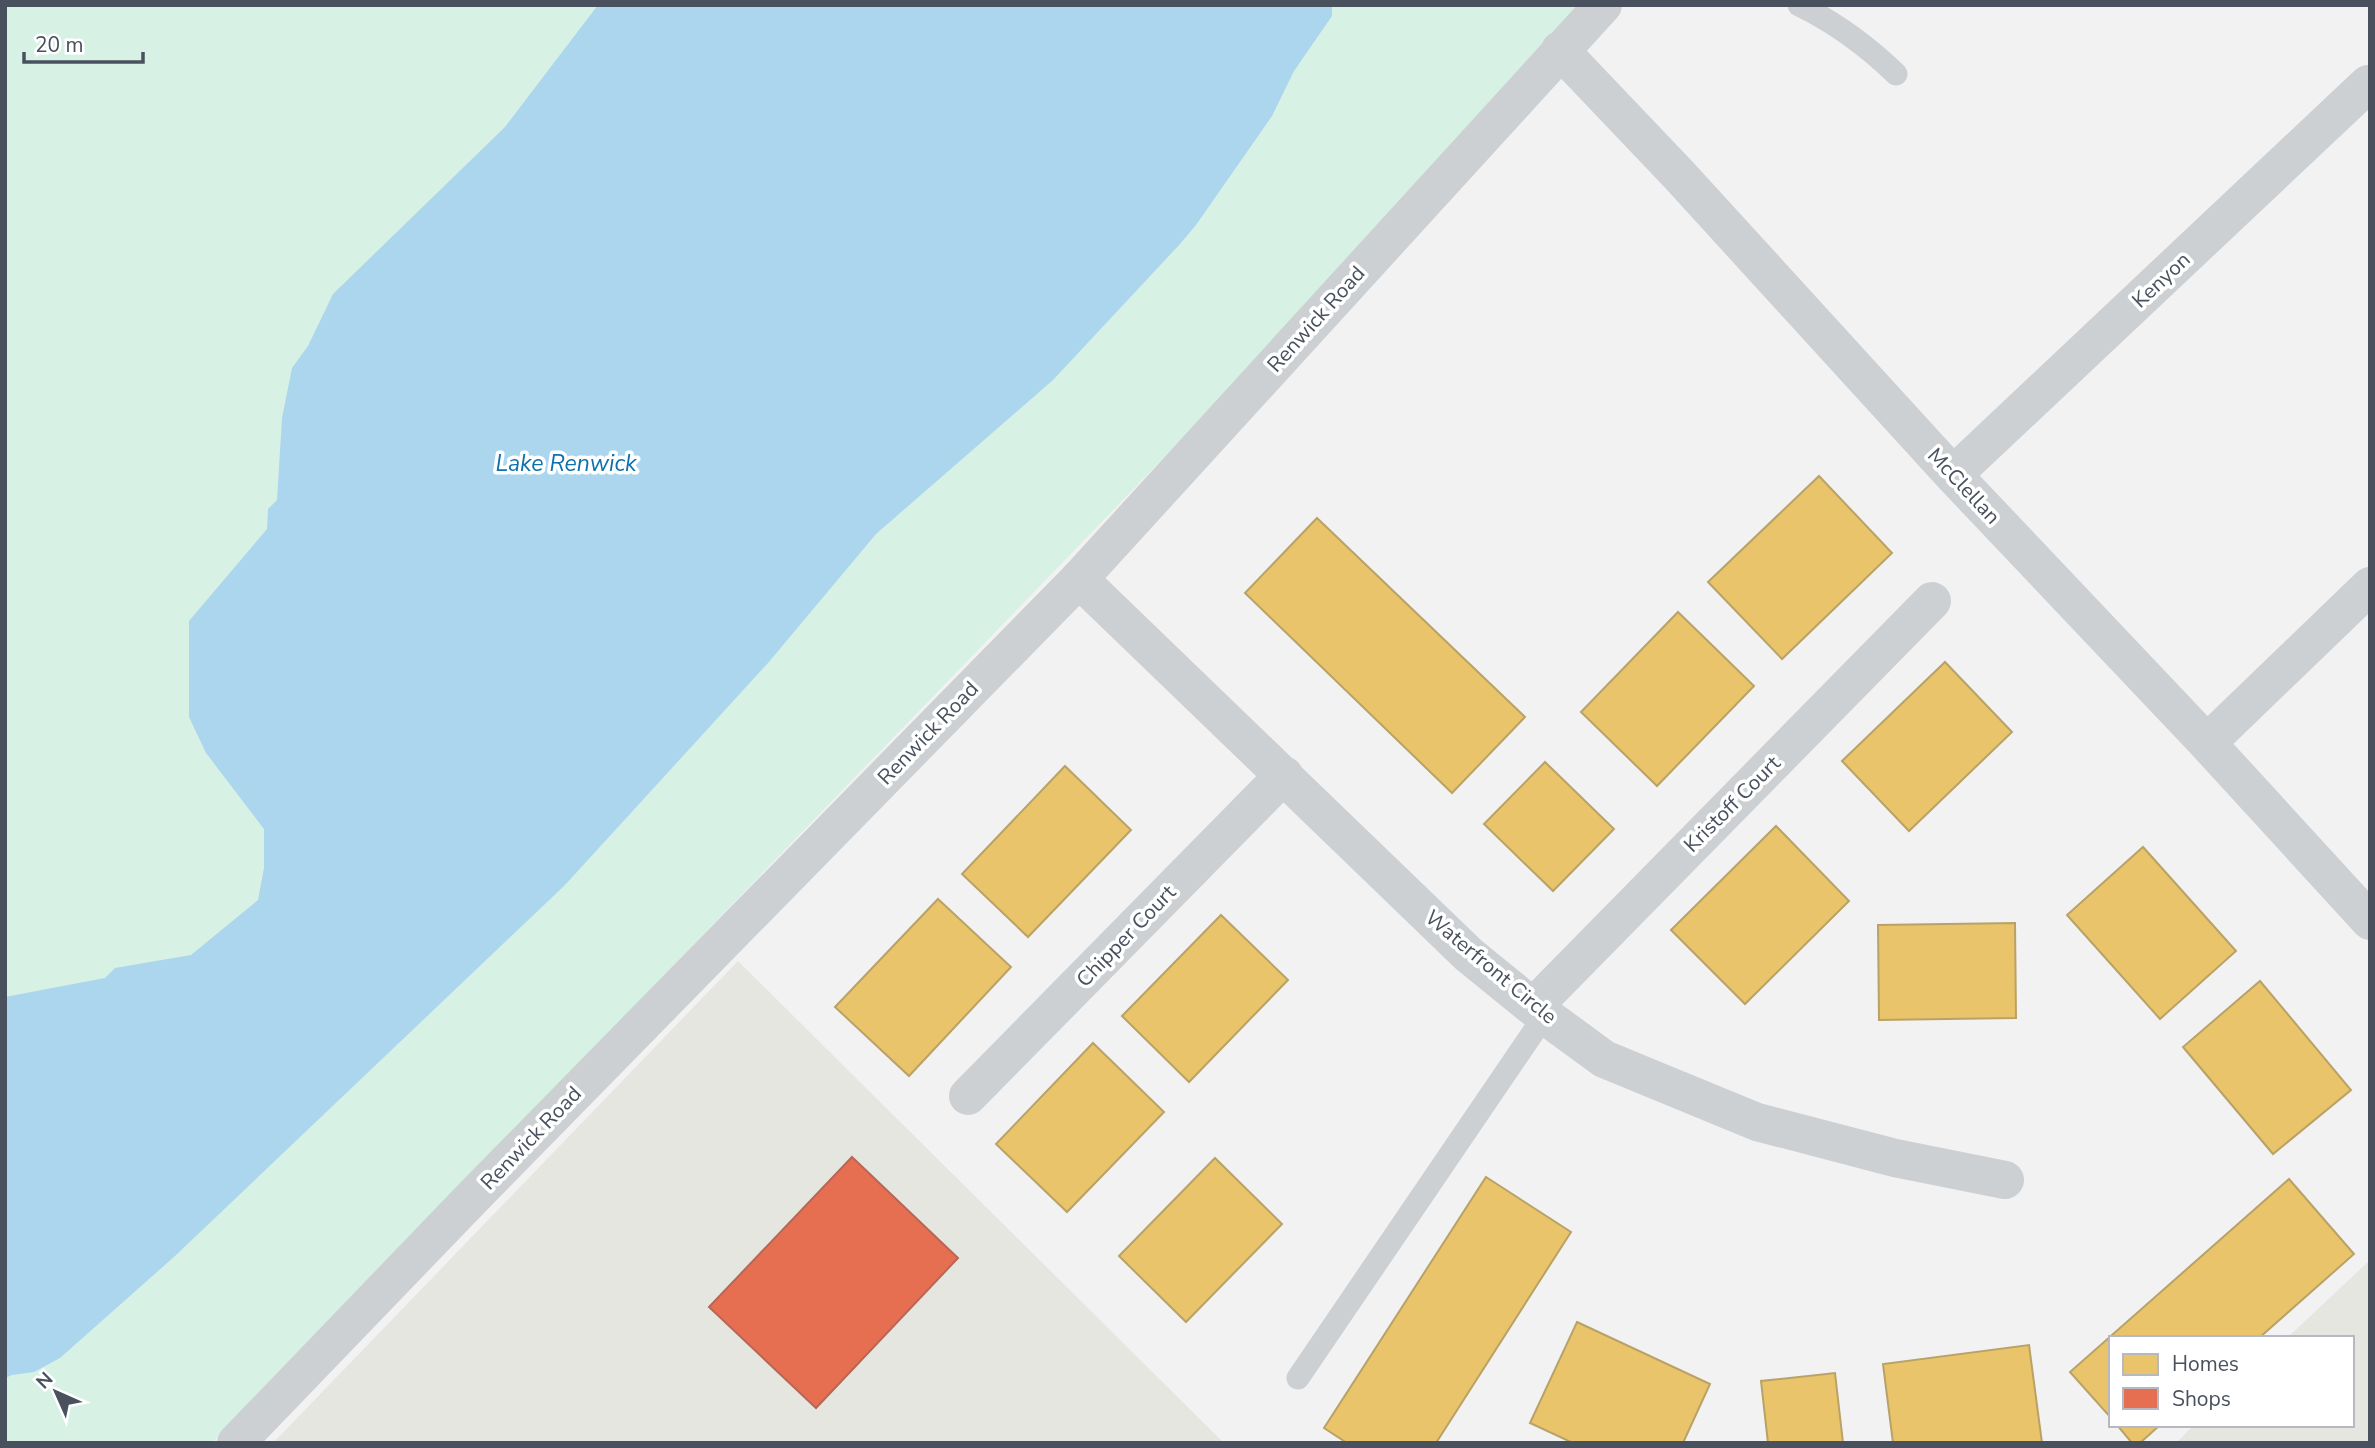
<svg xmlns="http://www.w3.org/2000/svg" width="2375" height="1448" viewBox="0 0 2375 1448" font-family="'Nunito Sans',sans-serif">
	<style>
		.commercial { fill: #e6e6e1 }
		.green { fill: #d7f1e5 }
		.water { fill: #acd5ee }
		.homes { fill: #e9c46a; stroke: #b9a267; stroke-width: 2 }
		.shops { fill: #e76f51; stroke: #b86655; stroke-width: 2 }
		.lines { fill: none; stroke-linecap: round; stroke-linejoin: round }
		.service { stroke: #cdd0d3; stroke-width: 23 }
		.minor { stroke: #cdd0d3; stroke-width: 38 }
		.tertiary { stroke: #cdd0d3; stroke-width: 38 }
		.labels { text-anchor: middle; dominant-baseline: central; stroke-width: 7; stroke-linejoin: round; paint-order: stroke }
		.street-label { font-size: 21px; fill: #49515f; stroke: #fff }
		.water-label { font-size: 23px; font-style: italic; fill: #0d71ae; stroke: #fff }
	</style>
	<rect width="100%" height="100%" fill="#f2f2f2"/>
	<path class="commercial" d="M 738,961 L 1224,1443 L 273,1443 Z
		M 2370,1260 L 2370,1443 L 2176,1443 L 2194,1425 L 2352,1425 L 2352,1338 L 2287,1338 Z"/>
	<path class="green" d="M 5,5 L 1601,5 L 212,1443 L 5,1443 Z"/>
	<path class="water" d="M 598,5 L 1332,5 L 1332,16 L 1294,71 L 1272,116 L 1196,225 L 1180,244 L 1053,380 L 876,534 L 768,663 L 565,885 L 175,1256 L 60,1358 L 34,1372 L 12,1375 L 5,1378 L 5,997 L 105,978 L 115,968 L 191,955 L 258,900 L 264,868 L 264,829 L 206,753 L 189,717 L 189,621 L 267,529 L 268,509 L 277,500 L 282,418 L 292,368 L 308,346 L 333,294 L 505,127 Z"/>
	<path class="homes" d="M 1819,476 L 1892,553 L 1782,659 L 1708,582 Z
		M 1317,518 L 1525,717 L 1452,793 L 1245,593 Z
		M 1678,612 L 1754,686 L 1657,786 L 1581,712 Z
		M 1945,662 L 2012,732 L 1909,831 L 1842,761 Z
		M 1545,762 L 1614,829 L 1553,891 L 1484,824 Z
		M 1065,766 L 1131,830 L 1028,937 L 962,874 Z
		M 1776,826 L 1849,901 L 1745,1004 L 1671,930 Z
		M 2143,847 L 2236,951 L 2160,1019 L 2067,915 Z
		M 938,899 L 1011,967 L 909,1076 L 835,1007 Z
		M 1221,915 L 1288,980 L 1189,1082 L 1122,1016 Z
		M 2015,923 L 2016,1018 L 1879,1020 L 1878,925 Z
		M 2260,981 L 2351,1090 L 2273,1154 L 2183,1047 Z
		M 1093,1043 L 1164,1112 L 1067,1212 L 996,1144 Z
		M 1215,1158 L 1282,1224 L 1186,1322 L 1119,1256 Z
		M 1486,1177 L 1571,1232 L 1436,1443 L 1347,1443 L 1324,1428 Z
		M 2289,1179 L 2354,1254 L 2259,1338 L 2111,1338 L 2111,1418 L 2070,1372 Z
		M 1577,1322 L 1710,1384 L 1683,1443 L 1573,1443 L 1530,1423 Z
		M 2029,1345 L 2042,1443 L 1893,1443 L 1883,1364 Z
		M 1835,1373 L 1843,1443 L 1768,1443 L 1761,1381 Z
		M 2117,1425 L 2160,1425 L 2140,1443 L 2132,1443 Z"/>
	<path class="shops" d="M 852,1157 L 958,1258 L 816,1408 L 709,1307 Z"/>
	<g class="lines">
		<path class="service" d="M 1799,5 C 1836,23 1866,45 1896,74
			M 1298,1378 L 1545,1015"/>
		<path class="minor" d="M 1560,50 L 1680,176 L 1953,475 L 2207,743 L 2370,921
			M 1953,475 L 2368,84
			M 1079,579 L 1469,955 L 1533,1007 L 1604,1059 L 1757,1122 L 1895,1158 L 2005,1180
			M 2207,743 L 2370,586
			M 1533,1007 L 1932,601
			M 968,1096 L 1284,775"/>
		<path class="tertiary" d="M 236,1443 L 472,1198 L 1079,579 L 1603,5"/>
	</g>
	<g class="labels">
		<g class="street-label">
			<text transform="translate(2161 280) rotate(-43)">Kenyon</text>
			<text transform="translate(1316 319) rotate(-48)">Renwick Road</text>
			<text transform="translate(1964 486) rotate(47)">McClellan</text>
			<text transform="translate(928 733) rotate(-46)">Renwick Road</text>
			<text transform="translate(1732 804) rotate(-45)">Kristoff Court</text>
			<text transform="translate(1126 936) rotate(-46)">Chipper Court</text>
			<text transform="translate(1491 967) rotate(40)">Waterfront Circle</text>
			<text transform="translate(531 1138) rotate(-46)">Renwick Road</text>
		</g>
		<g class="water-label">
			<text x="566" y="463">Lake Renwick</text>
		</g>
	</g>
	<rect width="2375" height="1448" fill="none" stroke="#49515f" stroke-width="14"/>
	<rect x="2109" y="1336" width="245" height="91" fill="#ffffff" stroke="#b6b9bf" stroke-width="2"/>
	<rect x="2123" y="1354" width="35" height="21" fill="#e9c46a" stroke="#b6b9bf" stroke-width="2"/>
	<text x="2172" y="1371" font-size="21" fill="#49515f">Homes</text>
	<rect x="2123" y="1388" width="35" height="21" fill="#e76f51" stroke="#b6b9bf" stroke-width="2"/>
	<text x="2172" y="1406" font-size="21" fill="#49515f">Shops</text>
	<g transform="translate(56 1392) rotate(315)" stroke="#ffffff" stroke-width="5" paint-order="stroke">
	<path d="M0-5L12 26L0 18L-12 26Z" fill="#49515f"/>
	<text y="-10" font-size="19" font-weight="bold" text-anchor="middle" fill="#49515f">N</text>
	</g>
	<path d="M24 52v10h119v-10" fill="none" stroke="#49515f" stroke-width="3.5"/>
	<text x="35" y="52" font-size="21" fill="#49515f" stroke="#ffffff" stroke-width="5" paint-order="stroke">20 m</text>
</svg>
